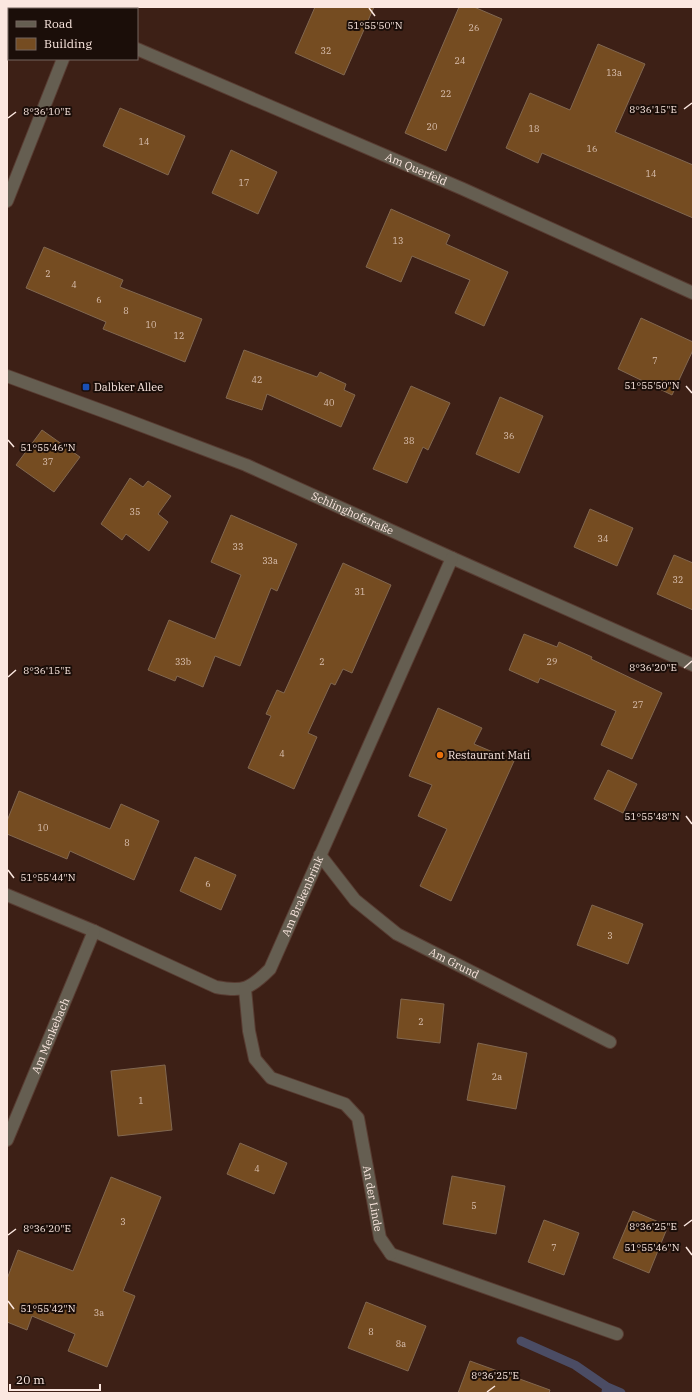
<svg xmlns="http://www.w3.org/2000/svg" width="700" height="1400" viewBox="0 0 700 1400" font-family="'IBM Plex Serif',serif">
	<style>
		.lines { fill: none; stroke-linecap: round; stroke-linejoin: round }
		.stream { stroke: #4b4c64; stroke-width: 9 }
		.building { fill: #754c21; stroke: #816750 }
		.lane-casing { stroke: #583c32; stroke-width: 14 }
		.street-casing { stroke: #583c32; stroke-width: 14 }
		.lane { stroke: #655e51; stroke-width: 12 }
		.street { stroke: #655e51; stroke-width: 12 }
		.ticks { fill: none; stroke: #fbe7e0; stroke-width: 1.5 }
		.transit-dot { fill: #1a4fb4; stroke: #1b0e09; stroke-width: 1.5 }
		.food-dot { fill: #e8710a; stroke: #1b0e09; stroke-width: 1.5 }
		.labels { text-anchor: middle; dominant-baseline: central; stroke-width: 4; stroke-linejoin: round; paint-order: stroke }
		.number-label { font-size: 9px; fill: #dac0b0 }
		.street-label { font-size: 11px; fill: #fbe7e0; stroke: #1b0e09 }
		.poi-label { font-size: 11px; fill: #fbe7e0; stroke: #1b0e09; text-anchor: start }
		.ticks-label { font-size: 10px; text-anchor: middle; fill: #fbe7e0; stroke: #1b0e09; stroke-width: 4; stroke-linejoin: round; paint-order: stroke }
	</style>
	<rect width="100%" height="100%" fill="#3d2016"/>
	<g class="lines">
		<path class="stream" d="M 521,1341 L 575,1365 L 607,1387
			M 606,1392 L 607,1387 L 621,1393"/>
	</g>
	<path class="building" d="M 315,7 L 374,7 L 344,75 L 295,53 Z
		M 459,7 L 474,7 L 502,19 L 446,151 L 405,133 Z
		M 598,44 L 645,64 L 615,132 L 693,165 L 693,218 L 542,153 L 538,163 L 506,148 L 530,93 L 570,110 Z
		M 120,108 L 185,136 L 168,175 L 103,146 Z
		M 231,150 L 277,172 L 258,214 L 212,193 Z
		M 391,209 L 450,235 L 446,244 L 508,272 L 484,326 L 455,313 L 470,280 L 412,256 L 401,282 L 366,267 Z
		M 44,247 L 123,280 L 120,287 L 202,319 L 185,362 L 103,329 L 106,322 L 26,288 Z
		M 641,318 L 693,342 L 693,350 L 672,395 L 618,369 Z
		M 244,350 L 317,377 L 320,372 L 346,384 L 344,390 L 355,395 L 341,427 L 267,394 L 262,410 L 226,398 Z
		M 411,386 L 450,403 L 428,450 L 423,447 L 407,483 L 373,469 Z
		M 500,397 L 543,416 L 519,473 L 476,454 Z
		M 42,430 L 80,457 L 54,492 L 16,465 Z
		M 130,478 L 143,487 L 148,481 L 171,496 L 158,514 L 168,522 L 149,551 L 126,534 L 122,540 L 101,524 Z
		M 590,509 L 633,528 L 617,566 L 574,547 Z
		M 231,515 L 297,544 L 277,591 L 271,588 L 240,666 L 215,656 L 203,687 L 177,676 L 175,681 L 148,670 L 169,620 L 215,639 L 241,575 L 211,562 Z
		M 674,555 L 693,563 L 693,610 L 657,594 Z
		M 343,563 L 391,585 L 352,673 L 343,669 L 335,685 L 331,683 L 308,733 L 317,737 L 294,789 L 248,768 L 271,716 L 266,714 L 277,690 L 284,693 Z
		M 524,634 L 557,647 L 559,642 L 592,657 L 591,659 L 662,693 L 632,759 L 601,745 L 616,711 L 540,678 L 538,683 L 509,670 Z
		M 438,708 L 482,728 L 474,744 L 514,761 L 451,901 L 420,886 L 447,829 L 418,816 L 432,785 L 409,776 Z
		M 608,770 L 637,784 L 623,813 L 594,799 Z
		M 19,791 L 110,829 L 121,804 L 159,821 L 134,880 L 70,851 L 67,859 L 7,834 L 7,821 Z
		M 195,857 L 236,875 L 221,910 L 180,891 Z
		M 592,905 L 643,924 L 628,964 L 577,945 Z
		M 401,999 L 444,1004 L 440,1043 L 397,1038 Z
		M 478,1043 L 527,1053 L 516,1109 L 467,1100 Z
		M 165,1065 L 172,1130 L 118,1136 L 111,1071 Z
		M 240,1143 L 287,1163 L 274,1194 L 227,1174 Z
		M 452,1176 L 505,1186 L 496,1234 L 443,1224 Z
		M 111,1177 L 161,1197 L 123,1291 L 135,1296 L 107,1367 L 68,1351 L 75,1334 L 32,1316 L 27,1330 L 7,1322 L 7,1279 L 18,1250 L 73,1271 Z
		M 633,1211 L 668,1226 L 649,1273 L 613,1258 Z
		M 544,1220 L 579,1233 L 564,1275 L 528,1262 Z
		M 366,1302 L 426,1326 L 408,1371 L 348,1348 Z
		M 470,1361 L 550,1390 L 549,1393 L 458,1393 Z"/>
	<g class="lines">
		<g class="lane-casing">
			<path id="lane" d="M 391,1254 L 617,1334"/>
		</g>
		<g class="street-casing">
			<g id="street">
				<path d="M 83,9 L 83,7"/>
				<path id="s1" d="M 137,49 L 463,189 L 693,293"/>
				<path d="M 7,201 L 63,59"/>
				<path id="s2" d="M 7,376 L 119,417 L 246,465 L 452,558 L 693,665"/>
				<path id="s3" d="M 320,855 L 355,900 L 397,934 L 610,1042"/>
				<path id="s4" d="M 7,895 L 94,931 L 216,987 C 244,992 250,989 270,969 L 452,558"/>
				<path id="s5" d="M 245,989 L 249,1031 L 255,1059 L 271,1078 L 345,1104 L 358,1118 L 380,1238 L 391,1254"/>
				<path id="s6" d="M 7,1140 L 94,931"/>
			</g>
		</g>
		<use href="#lane" class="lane"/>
		<use href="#street" class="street"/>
	</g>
	<path class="ticks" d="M 369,8 L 375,16M 684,109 L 692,103M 8,118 L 16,112M 686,386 L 692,393M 8,440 L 14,447M 684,668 L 692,661M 8,677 L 16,670M 686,816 L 692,824M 8,870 L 14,878M 684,1226 L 692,1220M 8,1235 L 16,1229M 686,1247 L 692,1255M 8,1301 L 14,1309M 487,1392 L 495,1386"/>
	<rect class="transit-dot" x="82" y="383" width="8" height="8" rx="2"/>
	<circle class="food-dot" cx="440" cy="755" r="4"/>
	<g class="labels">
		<g class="number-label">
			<text x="474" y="27">26</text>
			<text x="326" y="50">32</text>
			<text x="460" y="60">24</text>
			<text x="614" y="72">13a</text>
			<text x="446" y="93">22</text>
			<text x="432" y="126">20</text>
			<text x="534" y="128">18</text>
			<text x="144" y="141">14</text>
			<text x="592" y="148">16</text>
			<text x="651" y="173">14</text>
			<text x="244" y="182">17</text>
			<text x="398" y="240">13</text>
			<text x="48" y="273">2</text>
			<text x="74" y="284">4</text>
			<text x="99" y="299">6</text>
			<text x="126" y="310">8</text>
			<text x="151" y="324">10</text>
			<text x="179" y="335">12</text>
			<text x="655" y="360">7</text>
			<text x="257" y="379">42</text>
			<text x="329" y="402">40</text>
			<text x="509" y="435">36</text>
			<text x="409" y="440">38</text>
			<text x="48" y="461">37</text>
			<text x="135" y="511">35</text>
			<text x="603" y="538">34</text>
			<text x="238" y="546">33</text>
			<text x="270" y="560">33a</text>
			<text x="678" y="579">32</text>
			<text x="360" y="591">31</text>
			<text x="183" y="661">33b</text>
			<text x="322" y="661">2</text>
			<text x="552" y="661">29</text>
			<text x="638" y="704">27</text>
			<text x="282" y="753">4</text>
			<text x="43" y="827">10</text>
			<text x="127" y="842">8</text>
			<text x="208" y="883">6</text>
			<text x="610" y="935">3</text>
			<text x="421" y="1021">2</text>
			<text x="497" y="1076">2a</text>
			<text x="141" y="1100">1</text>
			<text x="257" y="1168">4</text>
			<text x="474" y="1205">5</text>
			<text x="123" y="1221">3</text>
			<text x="554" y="1247">7</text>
			<text x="99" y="1312">3a</text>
			<text x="371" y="1331">8</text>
			<text x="401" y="1343">8a</text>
		</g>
		<g class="street-label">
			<text stroke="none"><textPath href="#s1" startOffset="304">Am Querfeld</textPath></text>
			<text stroke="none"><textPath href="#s2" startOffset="372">Schlinghofstraße</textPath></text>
			<text stroke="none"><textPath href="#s4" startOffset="369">Am Brakenbrink</textPath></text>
			<text stroke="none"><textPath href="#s3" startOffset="175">Am Grund</textPath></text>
			<text stroke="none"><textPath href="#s6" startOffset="113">Am Menkebach</textPath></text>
			<text stroke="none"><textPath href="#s5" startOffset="275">An der Linde</textPath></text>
		</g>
		<g class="poi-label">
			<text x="94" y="387">Dalbker Allee</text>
			<text x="448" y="755">Restaurant Mati</text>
		</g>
	</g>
	<g class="ticks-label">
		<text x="375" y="29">51°55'50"N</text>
		<text x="653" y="113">8°36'15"E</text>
		<text x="47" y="115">8°36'10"E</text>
		<text x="652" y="389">51°55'50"N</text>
		<text x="48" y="451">51°55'46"N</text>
		<text x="653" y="671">8°36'20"E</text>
		<text x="47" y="674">8°36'15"E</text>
		<text x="652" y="820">51°55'48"N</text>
		<text x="48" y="881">51°55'44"N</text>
		<text x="653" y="1230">8°36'25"E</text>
		<text x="47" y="1232">8°36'20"E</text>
		<text x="652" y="1251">51°55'46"N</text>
		<text x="48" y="1312">51°55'42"N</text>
		<text x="495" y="1379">8°36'25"E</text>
	</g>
	<rect width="700" height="1400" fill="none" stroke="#fbe7e0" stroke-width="16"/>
	<rect x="8" y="8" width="130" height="52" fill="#1b0e09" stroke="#75655f"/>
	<rect x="16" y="21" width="20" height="6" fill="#655e51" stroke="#75655f"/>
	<text x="44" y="28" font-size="12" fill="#fbe7e0">Road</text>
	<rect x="16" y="38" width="20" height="12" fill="#754c21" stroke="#75655f"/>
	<text x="44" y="48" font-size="12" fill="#fbe7e0">Building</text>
	<path d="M10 1384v6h90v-6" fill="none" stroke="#fbe7e0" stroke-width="2"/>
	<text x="16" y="1384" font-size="12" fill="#fbe7e0" stroke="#1b0e09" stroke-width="3" paint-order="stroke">20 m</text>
</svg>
